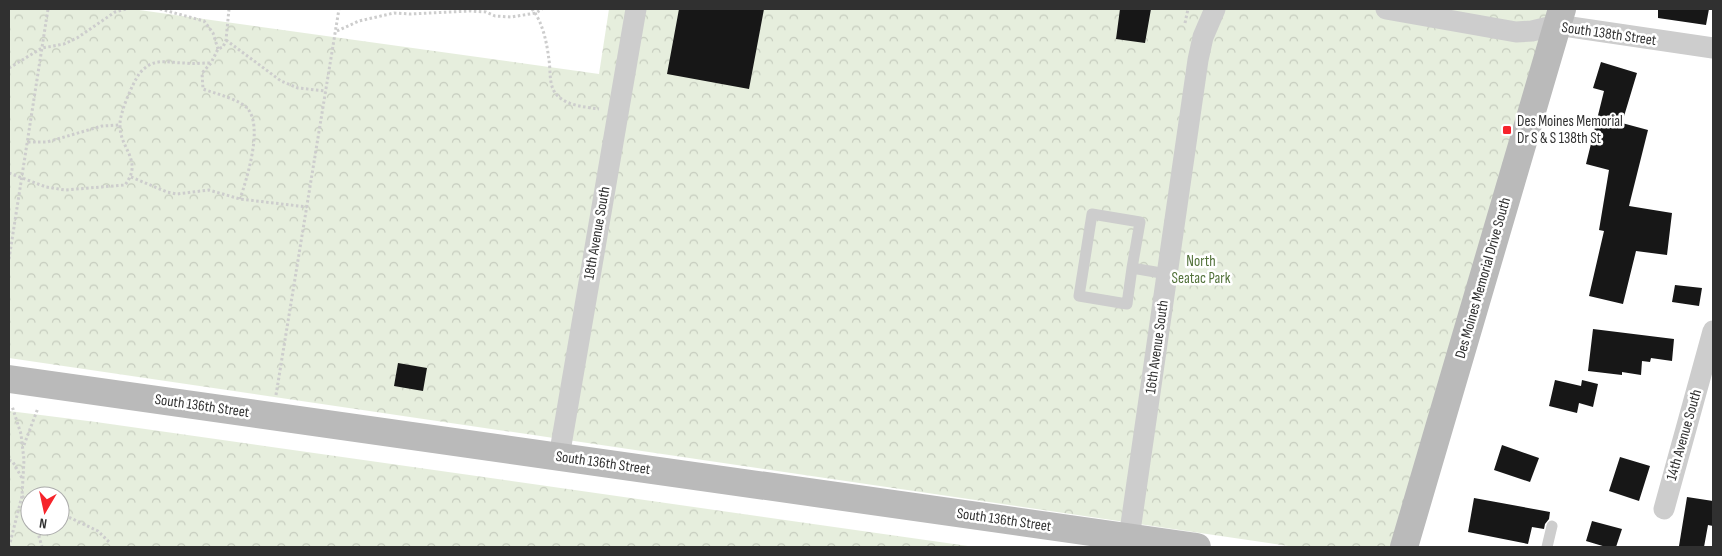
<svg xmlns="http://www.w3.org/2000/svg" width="1722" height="556" viewBox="0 0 1722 556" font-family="'Sofia Sans Condensed',sans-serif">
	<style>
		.park { fill: url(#park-crowns); fill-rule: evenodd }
		.building { fill: #171717 }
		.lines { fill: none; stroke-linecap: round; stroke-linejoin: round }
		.path { stroke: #cdcdcd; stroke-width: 3; stroke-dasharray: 2.5 2.5; stroke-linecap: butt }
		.lane { stroke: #cdcdcd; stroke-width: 11 }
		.street { stroke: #cdcdcd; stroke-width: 21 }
		.secondary { stroke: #bababa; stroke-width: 28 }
		.poi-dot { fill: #f6242b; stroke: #fff; stroke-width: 2 }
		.labels { text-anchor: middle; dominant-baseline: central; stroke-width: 5; stroke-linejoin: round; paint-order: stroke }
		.street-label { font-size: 15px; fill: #303030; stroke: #fff }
		.poi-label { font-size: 15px; fill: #303030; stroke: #fff; text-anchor: start }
		.park-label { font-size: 15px; fill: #517139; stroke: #fff }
	</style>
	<defs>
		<pattern id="park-crowns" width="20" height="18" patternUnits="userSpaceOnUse" patternTransform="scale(1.25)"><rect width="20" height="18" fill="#e6eedd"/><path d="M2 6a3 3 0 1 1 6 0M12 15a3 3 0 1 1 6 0" fill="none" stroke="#c6ccbe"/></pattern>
	</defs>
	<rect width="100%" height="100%" fill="#fff"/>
	<path class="park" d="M 9,9 L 132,9 L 599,74 L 609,9 L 1550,9 L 1394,547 L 1295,547 L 9,358 Z
		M 9,411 L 96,422 L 975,547 L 9,547 ZM 30,496 L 60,496 L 60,526 L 30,526 Z"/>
	<path class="building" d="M 679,9 L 764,9 L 749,89 L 667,74 Z
		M 1120,9 L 1151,9 L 1145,43 L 1116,39 Z
		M 1658,9 L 1709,9 L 1706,25 L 1658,18 Z
		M 1601,62 L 1637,73 L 1622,123 L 1648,130 L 1629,206 L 1672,213 L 1667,255 L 1636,251 L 1623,304 L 1589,296 L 1604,231 L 1599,230 L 1609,170 L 1586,164 L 1604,91 L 1593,88 Z
		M 1675,285 L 1702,288 L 1699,306 L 1672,302 Z
		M 1593,329 L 1674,339 L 1672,361 L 1651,358 L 1650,362 L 1642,361 L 1641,375 L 1622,372 L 1622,375 L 1588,371 Z
		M 398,363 L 427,368 L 423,391 L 394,386 Z
		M 1555,380 L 1581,386 L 1582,380 L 1598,384 L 1593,407 L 1579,403 L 1577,413 L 1549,406 Z
		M 1502,445 L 1539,458 L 1530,482 L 1494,470 Z
		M 1620,457 L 1650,466 L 1639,501 L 1609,491 Z
		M 1687,497 L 1713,501 L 1713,526 L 1708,525 L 1704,547 L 1679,546 Z
		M 1474,498 L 1550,512 L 1549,519 L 1545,524 L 1544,529 L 1532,527 L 1528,544 L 1468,532 Z
		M 1592,521 L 1622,529 L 1616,547 L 1606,547 L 1586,541 Z"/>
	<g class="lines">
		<path class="path" d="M 160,9 L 204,21 L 213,33 L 218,49
			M 229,9 L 226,40 L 223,47 L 218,49 L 211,63 L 202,73 L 203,89 C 214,93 241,100 248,109 C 263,128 247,178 240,199
			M 532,9 C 543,22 547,44 549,60 C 551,73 548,88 559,97 C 569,106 586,107 599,109
			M 1185,23 L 1188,9
			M 337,31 L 359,21 L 394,13 L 410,14 L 470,11 L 486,12 L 495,16 L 511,17 L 536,13 L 542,9
			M 226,40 L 281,81 L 298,88 L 326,91
			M 9,68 L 42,48 L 64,44 L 77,38 L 115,12 L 126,9
			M 28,142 L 47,142 L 102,126 L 119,125
			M 9,173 L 46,187 L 65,190 L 125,185 C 144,160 119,149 120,124 C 120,112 132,85 139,74 C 142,70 149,64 154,63 C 164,60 174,63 184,63 C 193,64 202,63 211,63
			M 131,177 L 167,192 L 177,194 L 209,190 L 240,199 L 307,207
			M 9,259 L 48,9
			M 276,395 L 339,9
			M 24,445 L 38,408
			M 9,460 L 13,462 L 23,480
			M 22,496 L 26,500 L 30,507
			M 60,513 L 98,531 L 110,543
			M 36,526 L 42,547
			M 9,547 L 22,496 L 24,460 L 21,434 L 12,406"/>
		<path class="lane" d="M 1132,268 L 1127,304 L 1079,296 L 1092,214 L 1140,222 L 1132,268 L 1167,274
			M 1547,547 L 1552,526"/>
		<path class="street" d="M 1386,9 L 1516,32 L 1532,31 L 1557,25 L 1713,48
			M 559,457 L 636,9
			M 1664,509 L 1713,331
			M 1129,538 L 1198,60 L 1203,37 L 1215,9"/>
		<path class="secondary" d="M 9,379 L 1197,547
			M 1404,547 L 1562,9"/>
	</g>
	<rect class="poi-dot" x="1502" y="125" width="10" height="10" rx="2.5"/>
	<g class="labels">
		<g class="street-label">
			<text transform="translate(1609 34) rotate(8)">South 138th Street</text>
			<text transform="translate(597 233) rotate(-80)">18th Avenue South</text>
			<text transform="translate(1483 278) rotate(-74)">Des Moines Memorial Drive South</text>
			<text transform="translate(1157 347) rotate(-82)">16th Avenue South</text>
			<text transform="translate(202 406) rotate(8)">South 136th Street</text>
			<text transform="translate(1684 435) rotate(-74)">14th Avenue South</text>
			<text transform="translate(603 463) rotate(8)">South 136th Street</text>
			<text transform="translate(1004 520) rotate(8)">South 136th Street</text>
		</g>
		<g class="poi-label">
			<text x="1517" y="121">Des Moines Memorial<tspan x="1517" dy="17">Dr S &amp; S 138th St</tspan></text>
		</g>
		<g class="park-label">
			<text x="1201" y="261">North<tspan x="1201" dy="17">Seatac Park</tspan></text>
		</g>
	</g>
	<rect width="1722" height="556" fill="none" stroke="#303030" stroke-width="20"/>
	<g transform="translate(45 511) rotate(189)"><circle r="24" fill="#ffffff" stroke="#acacac"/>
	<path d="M0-4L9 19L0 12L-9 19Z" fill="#f6242b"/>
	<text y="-8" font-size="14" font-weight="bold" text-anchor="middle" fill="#303030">N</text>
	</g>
</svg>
